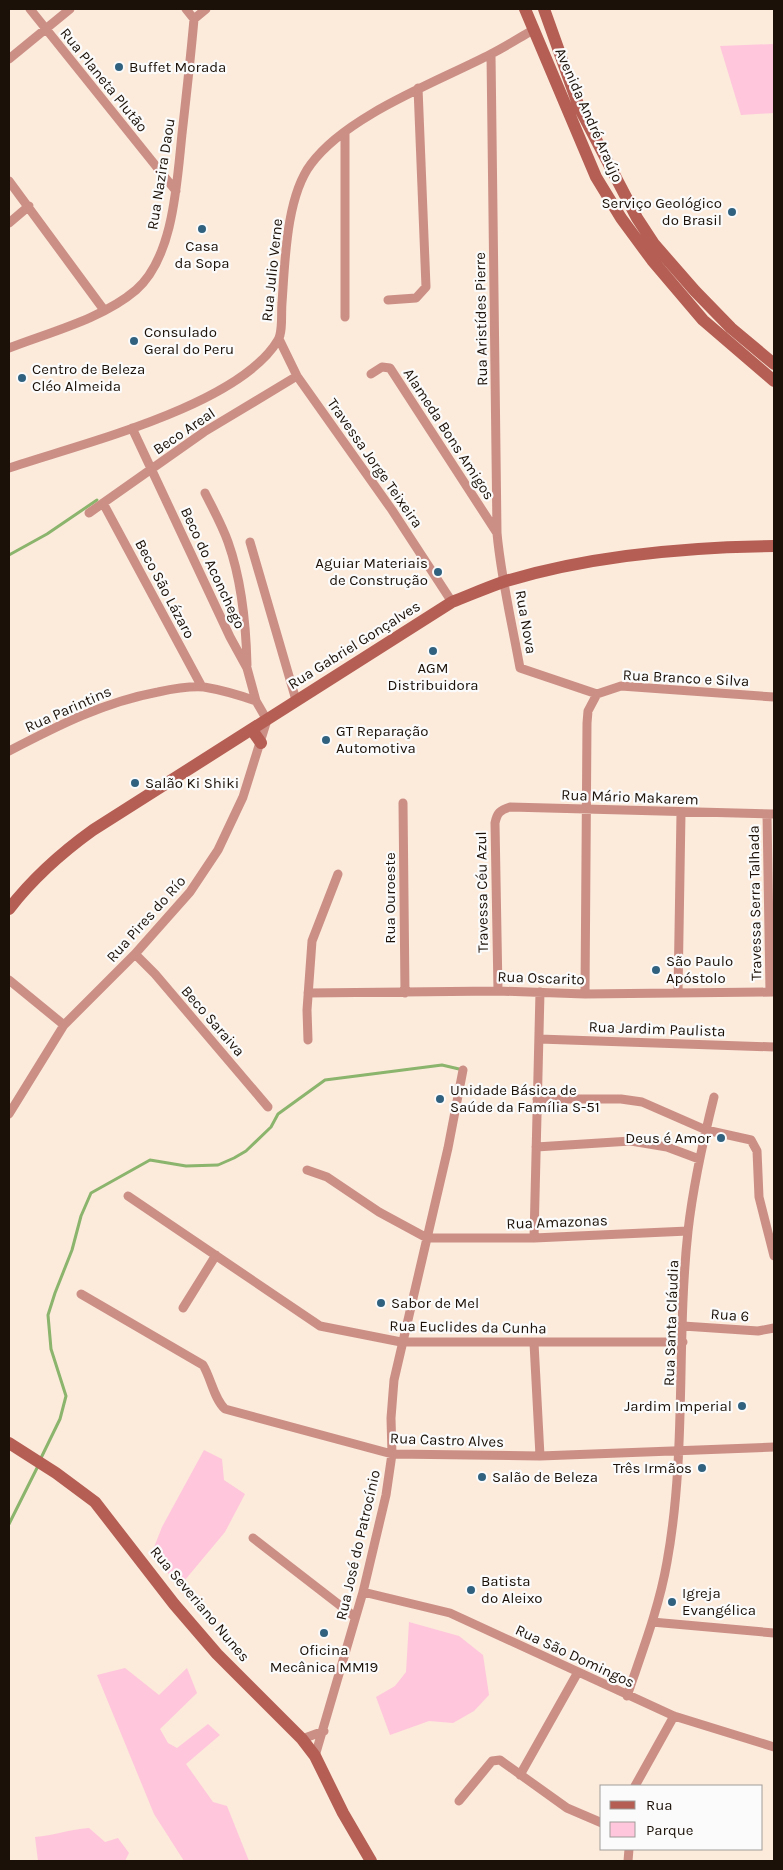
<svg xmlns="http://www.w3.org/2000/svg" width="783" height="1870" viewBox="0 0 783 1870" font-family="Karla,sans-serif">
	<style>
		.green { fill: #ffc6dc }
		.lines { fill: none; stroke-linecap: round; stroke-linejoin: round }
		.stream { stroke: #8bb46c; stroke-width: 3 }
		.street { stroke: #cb8f86; stroke-width: 9 }
		.secondary { stroke: #b55e54; stroke-width: 12 }
		.poi-dot { fill: #30627f; stroke: #fbfbfb; stroke-width: 2 }
		.labels { text-anchor: middle; dominant-baseline: central; stroke-width: 4.5; stroke-linejoin: round; paint-order: stroke }
		.poi-label { font-size: 15px; fill: #1b1108; stroke: #fbfbfb; text-anchor: start }
		.street-label { font-size: 15px; fill: #1b1108; stroke: #fbfbfb }
	</style>
	<rect width="100%" height="100%" fill="#fceadb"/>
	<path class="green" d="M 774,44 L 774,113 L 741,115 L 720,46 Z
		M 204,1450 L 222,1459 L 224,1480 L 245,1494 L 225,1532 L 180,1586 L 151,1555 L 162,1527 Z
		M 409,1622 L 459,1636 L 483,1655 L 489,1695 L 474,1711 L 453,1723 L 429,1721 L 390,1735 L 376,1697 L 395,1686 L 406,1672 Z
		M 125,1668 L 159,1695 L 187,1668 L 197,1693 L 160,1729 L 168,1743 L 177,1748 L 208,1724 L 220,1735 L 186,1764 L 213,1802 L 227,1806 L 249,1861 L 184,1861 L 154,1814 L 97,1675 Z
		M 89,1828 L 105,1842 L 118,1838 L 129,1853 L 125,1861 L 38,1861 L 35,1837 C 53,1836 70,1829 89,1828 Z"/>
	<g class="lines">
		<path class="stream" d="M 9,555 L 47,534 L 97,500
			M 40,1460 L 60,1419 L 66,1396 L 51,1349 L 48,1315 L 55,1293 L 72,1250 L 81,1216 L 91,1193 L 150,1160 L 186,1166 L 218,1165 L 234,1158 L 246,1151 L 271,1127 L 278,1114 L 325,1080 L 442,1065 L 459,1069
			M 9,1524 L 38,1466"/>
		<path class="street" d="M 30,9 L 176,191
			M 186,9 L 194,19
			M 491,54 L 497,533 C 501,578 512,623 520,668 L 597,694
			M 9,59 L 70,9
			M 9,181 L 104,310
			M 9,223 L 29,206
			M 388,300 L 416,298 L 426,287 L 418,88
			M 345,317 L 345,132
			M 279,339 L 297,376 L 392,510 L 452,602
			M 9,348 C 50,332 102,319 136,290 C 176,255 177,174 183,125 C 187,89 191,54 194,19 L 206,9
			M 371,374 L 382,367 L 390,368 L 497,533
			M 9,468 C 80,444 239,406 278,340 C 283,332 281,313 282,303 C 285,262 286,197 311,164 C 347,115 437,82 491,54 C 505,47 519,38 533,30
			M 205,493 C 213,509 222,525 228,542 C 242,581 246,624 247,665
			M 103,503 L 202,687
			M 89,513 L 204,432 L 297,376
			M 250,542 L 296,700
			M 597,694 L 621,686 L 774,697
			M 9,751 C 57,726 104,702 158,692 C 172,689 190,686 204,687 C 222,690 239,695 256,701
			M 403,803 L 405,993
			M 767,814 L 770,992
			M 135,954 L 155,974 L 268,1107
			M 9,980 L 64,1025
			M 498,991 L 495,823 C 497,813 500,810 510,807 L 774,814
			M 678,992 L 681,813
			M 308,993 L 498,991 L 585,994 L 774,992
			M 585,994 L 587,723 L 588,711 L 597,694
			M 539,1039 L 774,1047
			M 308,1040 L 307,1010 L 312,941 L 338,874
			M 537,1099 L 621,1099 L 642,1102 L 706,1130 L 751,1140 L 757,1151 L 759,1197 L 774,1256
			M 9,1114 L 64,1025 L 135,954 L 190,892 L 218,850 L 243,797 L 267,720 L 256,701 L 247,668 L 230,637 L 132,428
			M 536,1147 L 631,1141 L 667,1147 L 699,1159
			M 307,1170 L 327,1177 L 379,1212 L 427,1238 L 534,1238 L 688,1231
			M 128,1196 L 320,1326 L 401,1342 L 683,1342
			M 534,1238 L 540,992
			M 81,1294 L 203,1365 C 211,1378 214,1399 225,1409 L 392,1454 L 540,1456 L 774,1447
			M 183,1308 L 216,1255
			M 683,1326 L 758,1331 L 774,1328
			M 534,1343 L 540,1456
			M 253,1538 L 355,1617
			M 363,1592 L 450,1613 L 674,1716 L 774,1747
			M 652,1622 L 774,1633
			M 627,1696 C 642,1652 659,1608 667,1562 C 687,1452 676,1341 688,1231 C 693,1186 703,1141 714,1097
			M 302,1739 L 324,1731
			M 315,1756 L 363,1592 L 386,1495 L 392,1454 L 391,1418 L 394,1380 L 448,1148 L 463,1070
			M 520,1775 L 578,1672
			M 635,1786 L 674,1716
			M 459,1801 L 492,1761 L 500,1760 L 567,1808 L 602,1823
			M 628,1861 L 629,1849"/>
		<path class="secondary" d="M 525,9 L 596,177 L 621,218 L 652,260 L 703,320 L 774,381
			M 544,9 L 579,107 L 637,218 L 654,244 L 695,291 L 731,328 L 774,364
			M 252,730 L 261,743
			M 9,909 C 33,878 61,853 93,830 L 452,602 C 470,595 488,587 506,581 C 592,555 685,547 774,546
			M 9,1443 L 56,1473 L 95,1502 L 174,1604 L 217,1654 L 302,1739 L 315,1756 L 343,1813 L 371,1861"/>
	</g>
	<g class="poi-dot">
		<circle cx="119" cy="67" r="5"/>
		<circle cx="732" cy="212" r="5"/>
		<circle cx="202" cy="229" r="5"/>
		<circle cx="134" cy="341" r="5"/>
		<circle cx="22" cy="378" r="5"/>
		<circle cx="438" cy="572" r="5"/>
		<circle cx="433" cy="651" r="5"/>
		<circle cx="326" cy="740" r="5"/>
		<circle cx="135" cy="783" r="5"/>
		<circle cx="656" cy="970" r="5"/>
		<circle cx="440" cy="1099" r="5"/>
		<circle cx="721" cy="1138" r="5"/>
		<circle cx="381" cy="1303" r="5"/>
		<circle cx="742" cy="1406" r="5"/>
		<circle cx="702" cy="1468" r="5"/>
		<circle cx="482" cy="1477" r="5"/>
		<circle cx="471" cy="1590" r="5"/>
		<circle cx="672" cy="1602" r="5"/>
		<circle cx="324" cy="1633" r="5"/>
	</g>
	<g class="labels">
		<g class="poi-label">
			<text x="129" y="67">Buffet Morada</text>
			<text x="722" y="203" text-anchor="end">Serviço Geológico<tspan x="722" dy="17">do Brasil</tspan></text>
			<text x="202" y="246" text-anchor="middle">Casa<tspan x="202" dy="17">da Sopa</tspan></text>
			<text x="144" y="332">Consulado<tspan x="144" dy="17">Geral do Peru</tspan></text>
			<text x="32" y="369">Centro de Beleza<tspan x="32" dy="17">Cléo Almeida</tspan></text>
			<text x="428" y="563" text-anchor="end">Aguiar Materiais<tspan x="428" dy="17">de Construção</tspan></text>
			<text x="433" y="668" text-anchor="middle">AGM<tspan x="433" dy="17">Distribuidora</tspan></text>
			<text x="336" y="731">GT Reparação<tspan x="336" dy="17">Automotiva</tspan></text>
			<text x="145" y="783">Salão Ki Shiki</text>
			<text x="666" y="961">São Paulo<tspan x="666" dy="17">Apóstolo</tspan></text>
			<text x="450" y="1090">Unidade Básica de<tspan x="450" dy="17">Saúde da Família S-51</tspan></text>
			<text x="711" y="1138" text-anchor="end">Deus é Amor</text>
			<text x="391" y="1303">Sabor de Mel</text>
			<text x="732" y="1406" text-anchor="end">Jardim Imperial</text>
			<text x="692" y="1468" text-anchor="end">Três Irmãos</text>
			<text x="492" y="1477">Salão de Beleza</text>
			<text x="481" y="1581">Batista<tspan x="481" dy="17">do Aleixo</tspan></text>
			<text x="682" y="1593">Igreja<tspan x="682" dy="17">Evangélica</tspan></text>
			<text x="324" y="1650" text-anchor="middle">Oficina<tspan x="324" dy="17">Mecânica MM19</tspan></text>
		</g>
		<g class="street-label">
			<text transform="translate(104 80) rotate(51)">Rua Planeta Plutão</text>
			<text transform="translate(589 115) rotate(66)">Avenida André Araújo</text>
			<text transform="translate(161 174) rotate(-81)">Rua Nazira Daou</text>
			<text transform="translate(272 270) rotate(-84)">Rua Julio Verne</text>
			<text transform="translate(481 319) rotate(-91)">Rua Aristídes Pierre</text>
			<text transform="translate(184 431) rotate(-34)">Beco Areal</text>
			<text transform="translate(449 434) rotate(57)">Alameda Bons Amigos</text>
			<text transform="translate(375 463) rotate(55)">Travessa Jorge Teixeira</text>
			<text transform="translate(213 568) rotate(65)">Beco do Aconchego</text>
			<text transform="translate(165 589) rotate(62)">Beco São Lázaro</text>
			<text transform="translate(526 622) rotate(80)">Rua Nova</text>
			<text transform="translate(354 645) rotate(-32)">Rua Gabriel Gonçalves</text>
			<text transform="translate(686 678) rotate(3)">Rua Branco e Silva</text>
			<text transform="translate(68 709) rotate(-24)">Rua Parintins</text>
			<text transform="translate(630 797) rotate(2)">Rua Mário Makarem</text>
			<text transform="translate(482 892) rotate(-91)">Travessa Céu Azul</text>
			<text transform="translate(390 898) rotate(-90)">Rua Ouroeste</text>
			<text transform="translate(755 903) rotate(-91)">Travessa Serra Talhada</text>
			<text transform="translate(146 919) rotate(-48)">Rua Pires do Río</text>
			<text transform="translate(541 978) rotate(2)">Rua Oscarito</text>
			<text transform="translate(213 1021) rotate(49)">Beco Saraiva</text>
			<text transform="translate(657 1029) rotate(2)">Rua Jardim Paulista</text>
			<text transform="translate(557 1222) rotate(-2)">Rua Amazonas</text>
			<text transform="translate(730 1315) rotate(4)">Rua 6</text>
			<text transform="translate(671 1323) rotate(-88)">Rua Santa Cláudia</text>
			<text transform="translate(468 1327) rotate(1)">Rua Euclides da Cunha</text>
			<text transform="translate(447 1440) rotate(2)">Rua Castro Alves</text>
			<text transform="translate(358 1545) rotate(-77)">Rua José do Patrocínio</text>
			<text transform="translate(200 1604) rotate(50)">Rua Severiano Nunes</text>
			<text transform="translate(575 1656) rotate(25)">Rua São Domingos</text>
		</g>
	</g>
	<rect width="783" height="1870" fill="none" stroke="#1b1108" stroke-width="20"/>
	<rect x="600" y="1785" width="162" height="65" fill="#fbfbfb" stroke="#a19d9a"/>
	<rect x="610" y="1801" width="25" height="8" fill="#b55e54" stroke="#a19d9a"/>
	<text x="646" y="1810" font-size="15" fill="#1b1108">Rua</text>
	<rect x="610" y="1822" width="25" height="15" fill="#ffc6dc" stroke="#a19d9a"/>
	<text x="646" y="1835" font-size="15" fill="#1b1108">Parque</text>
</svg>
